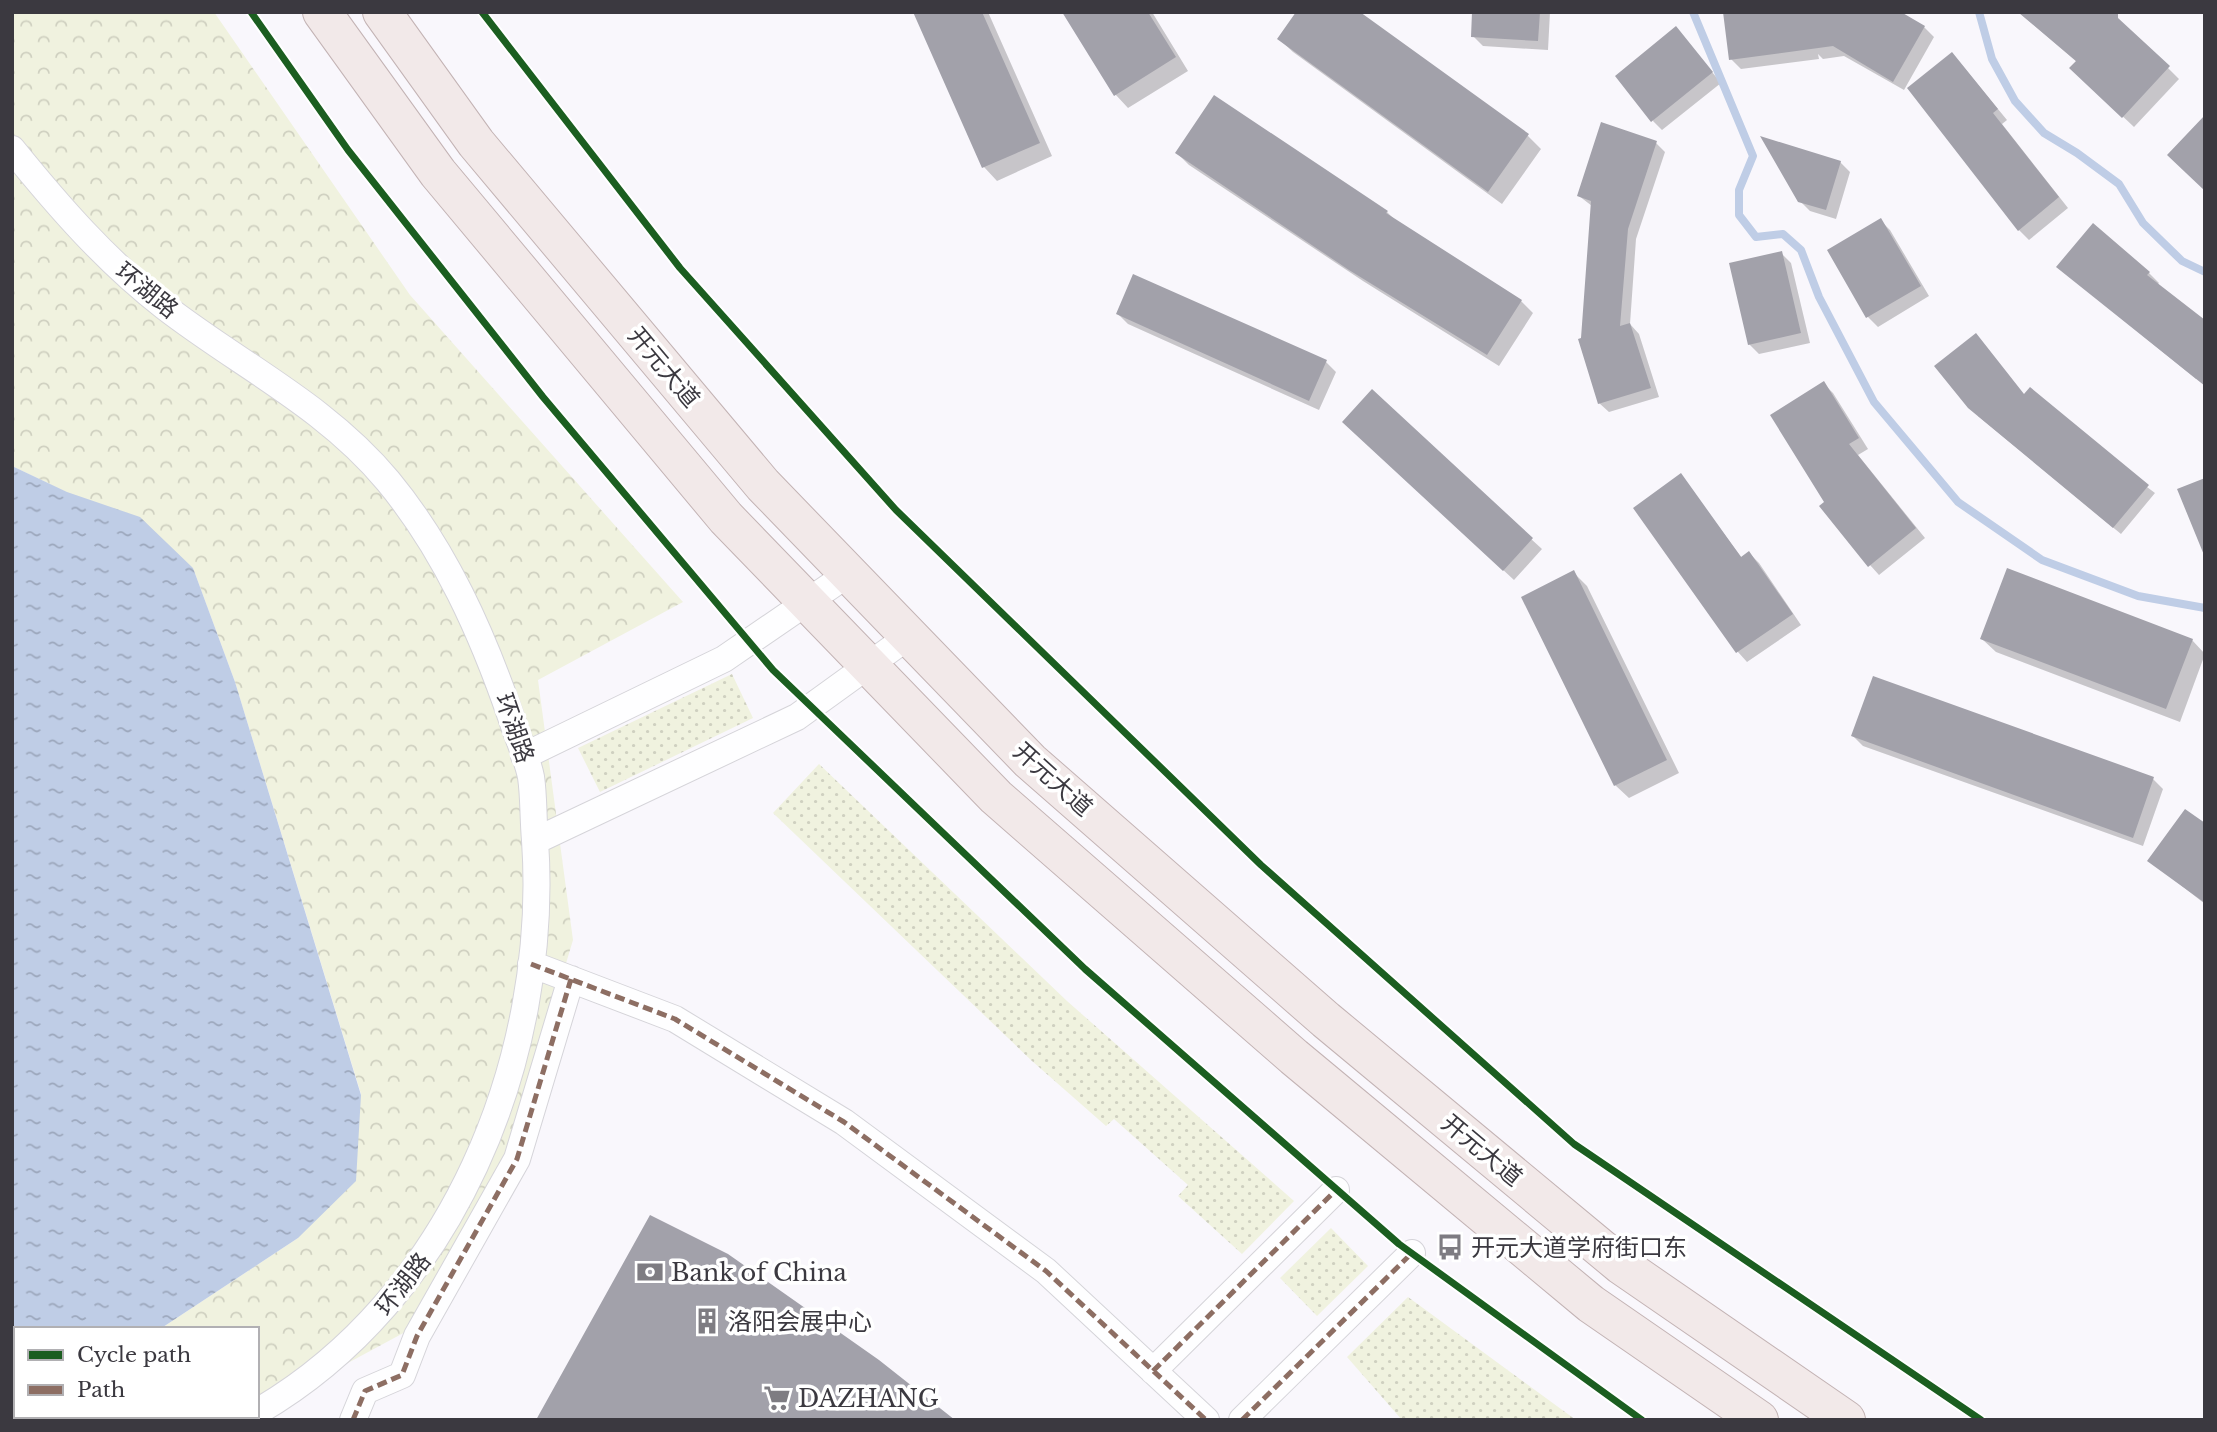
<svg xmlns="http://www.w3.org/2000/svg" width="2217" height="1432" viewBox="0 0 2217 1432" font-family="'Libre Baskerville','Noto Sans SC',serif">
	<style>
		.grass { fill: url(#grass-dots) }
		.park { fill: url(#park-crowns) }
		.water { fill: url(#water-ripples) }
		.shadow { fill: #0003 }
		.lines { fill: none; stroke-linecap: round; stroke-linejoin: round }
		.stream { stroke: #bfcde6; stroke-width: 8 }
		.building { fill: #a2a1aa }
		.street-casing { stroke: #d5d4d9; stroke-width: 28 }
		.primary-casing { stroke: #c3b3b4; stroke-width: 40 }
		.street { stroke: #fefeff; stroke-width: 26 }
		.primary { stroke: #f2e9e9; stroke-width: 38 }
		.quiet { stroke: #8d6e63; stroke-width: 5; stroke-dasharray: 10 5; stroke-linecap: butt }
		.cycleway-casing { stroke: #fff; stroke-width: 11 }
		.cycleway { stroke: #1b5e20; stroke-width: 7 }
		.labels { text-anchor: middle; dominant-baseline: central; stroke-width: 7; stroke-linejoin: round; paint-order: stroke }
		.street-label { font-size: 24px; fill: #3b3940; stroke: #fff }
		.poi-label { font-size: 24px; fill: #3b3940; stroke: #fff; text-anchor: start }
	</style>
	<defs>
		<pattern id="grass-dots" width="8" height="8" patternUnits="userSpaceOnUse" patternTransform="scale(1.75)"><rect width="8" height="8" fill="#f0f2df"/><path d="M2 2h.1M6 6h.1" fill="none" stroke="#cfd0c0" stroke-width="1.8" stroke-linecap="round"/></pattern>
		<pattern id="park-crowns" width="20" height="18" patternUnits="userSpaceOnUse" patternTransform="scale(1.75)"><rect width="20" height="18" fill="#f0f2df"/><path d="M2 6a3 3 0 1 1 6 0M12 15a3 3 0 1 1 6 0" fill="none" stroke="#cfd0c0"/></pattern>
		<pattern id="water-ripples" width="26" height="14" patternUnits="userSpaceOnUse" patternTransform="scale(1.75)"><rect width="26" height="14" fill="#bfcde6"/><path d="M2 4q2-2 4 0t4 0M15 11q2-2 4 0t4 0" fill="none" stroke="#9ca7bc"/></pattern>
	</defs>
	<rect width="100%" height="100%" fill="#f9f7fc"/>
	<path class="grass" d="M 732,674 L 753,718 L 600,792 L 578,748 Z
		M 819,764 L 1067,1001 L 1294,1201 L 1242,1254 L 1178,1196 L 1188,1185 L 1114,1119 L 1106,1126 L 1032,1061 L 773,813 Z
		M 1331,1228 L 1368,1266 L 1317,1316 L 1280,1278 Z
		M 1408,1297 L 1576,1420 L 1402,1420 L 1347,1357 Z"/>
	<path class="park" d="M 12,12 L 214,12 L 410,295 L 683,602 L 538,680 L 573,940 L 508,1157 L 409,1330 L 257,1412 L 257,1329 L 160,1329 L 298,1238 L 361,1094 L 235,682 L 193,568 L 66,492 L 12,466 Z
		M 16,1384 L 16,1416 L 248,1416 L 240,1420 L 12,1420 L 12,1385 Z"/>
	<path class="water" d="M 12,466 L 67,492 L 140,517 L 193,568 L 235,682 L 361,1095 L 356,1181 L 298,1238 L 160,1329 L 16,1329 L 16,1384 L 12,1385 Z"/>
	<path class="shadow" d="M 915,12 L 988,12 L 1052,156 L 997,181 L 984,167 Z
		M 1064,12 L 1152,12 L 1188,71 L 1128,108 L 1115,94 Z
		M 1357,12 L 1528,136 L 1541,149 L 1502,204 L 1293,52 L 1279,39 Z
		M 1474,12 L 1550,12 L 1548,50 L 1483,46 L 1473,36 Z
		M 2018,12 L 2168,68 L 2179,79 L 2134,127 L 2083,79 L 2077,62 Z
		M 1924,27 L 1934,37 L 1904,90 L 1844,56 L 1823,59 L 1818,54 L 1819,59 L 1741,69 L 1731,59 Z
		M 1676,28 L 1721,83 L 1662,130 L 1653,121 Z
		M 1961,64 L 2007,120 L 2002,124 L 2068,208 L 2029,240 L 2019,230 Z
		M 1656,143 L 1665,152 L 1636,239 L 1630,324 L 1639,334 L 1659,397 L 1609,412 L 1599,403 L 1583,339 L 1592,206 L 1579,196 Z
		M 1177,153 L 1387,212 L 1396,221 L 1521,301 L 1533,313 L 1499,366 L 1363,281 L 1189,165 Z
		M 1840,162 L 1850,172 L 1836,219 L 1810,211 L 1800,201 Z
		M 1880,220 L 1890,230 L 1929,296 L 1878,327 L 1868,317 Z
		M 1781,253 L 1791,263 L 1810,343 L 1759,354 L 1749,344 Z
		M 2058,267 L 2149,273 L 2159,283 L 2157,285 L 2205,367 L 2196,379 Z
		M 1118,314 L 1326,362 L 1336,372 L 1319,410 L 1128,324 Z
		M 1823,383 L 1833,393 L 1868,449 L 1858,455 L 1925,538 L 1879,575 L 1870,565 Z
		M 1372,392 L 1542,549 L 1514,580 L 1354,432 Z
		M 2025,396 L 2155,493 L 2121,534 L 1978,416 Z
		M 1681,476 L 1742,558 L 1749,553 L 1759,563 L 1801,625 L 1747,662 L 1738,652 Z
		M 1573,572 L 1587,586 L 1679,773 L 1629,798 L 1615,785 Z
		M 1982,639 L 2192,640 L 2205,654 L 2180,722 L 1996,652 Z
		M 1853,736 L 2153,779 L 2163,789 L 2143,846 L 1863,746 Z
		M 2205,825 L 2205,904 L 2150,861 Z"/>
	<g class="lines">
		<path class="stream" d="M 1693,12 L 1753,156 L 1739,190 L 1739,215 L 1756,237 L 1783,234 L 1801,250 L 1819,297 L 1874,402 L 1958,502 L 2042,560 L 2138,596 L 2205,608
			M 1979,12 L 1992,59 L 2015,101 L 2044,133 L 2077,153 L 2119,184 L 2143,223 L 2182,261 L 2205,272"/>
	</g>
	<path class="building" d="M 913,12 L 982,12 L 1040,143 L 982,168 Z
		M 1062,12 L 1148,12 L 1176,57 L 1114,96 Z
		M 1296,12 L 1360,12 L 1529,134 L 1488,192 L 1277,39 Z
		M 1472,12 L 1540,12 L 1538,41 L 1471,37 Z
		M 1723,12 L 1901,12 L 1925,26 L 1893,82 L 1833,46 L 1729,60 Z
		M 2018,12 L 2118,12 L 2118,18 L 2170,66 L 2122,118 L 2069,68 L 2076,61 Z
		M 1676,26 L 1713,72 L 1651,122 L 1615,76 Z
		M 1952,52 L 1998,109 L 1993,113 L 2059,197 L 2018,231 L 1907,88 Z
		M 1214,95 L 1388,211 L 1386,213 L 1522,300 L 1487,355 L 1349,270 L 1175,153 Z
		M 2205,115 L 2205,191 L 2167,155 Z
		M 1601,122 L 1657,141 L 1628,229 L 1620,326 L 1630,323 L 1651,388 L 1598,404 L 1578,339 L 1581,338 L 1591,201 L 1577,196 Z
		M 1760,136 L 1841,161 L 1826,210 L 1798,202 Z
		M 1881,218 L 1921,286 L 1866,318 L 1827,250 Z
		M 2093,223 L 2150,272 L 2147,275 L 2205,320 L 2205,386 L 2056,267 Z
		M 1782,251 L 1801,333 L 1748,345 L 1729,263 Z
		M 1133,274 L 1327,360 L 1309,401 L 1116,314 Z
		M 1976,333 L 2024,394 L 2030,387 L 2149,485 L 2113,528 L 1968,408 L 1934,366 Z
		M 1824,381 L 1859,438 L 1849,444 L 1916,528 L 1868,567 L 1819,506 L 1824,502 L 1770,415 Z
		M 1372,389 L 1533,538 L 1503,571 L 1342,422 Z
		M 1681,473 L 1741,557 L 1749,551 L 1793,614 L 1736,653 L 1633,508 Z
		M 2205,478 L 2205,554 L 2204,555 L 2177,489 Z
		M 2007,568 L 2193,639 L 2166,709 L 1980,639 Z
		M 1574,570 L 1667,760 L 1614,786 L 1521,597 Z
		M 1873,676 L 2154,777 L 2133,838 L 1851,736 Z
		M 2185,809 L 2205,823 L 2205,903 L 2147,861 Z
		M 650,1215 L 728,1254 L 879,1360 L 955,1420 L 536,1420 Z"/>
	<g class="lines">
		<g class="street-casing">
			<path id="street" d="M 12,149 C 59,207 106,261 165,307 C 240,365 326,406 388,481 C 445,550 482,633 511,717 C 517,736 527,757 531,777 C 534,797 533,819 535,840 C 550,1059 452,1299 257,1412
				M 524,756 L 724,659 L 848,574
				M 535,841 L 797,717 L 909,636
				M 531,964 L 675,1019 L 844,1122 L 1046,1271 L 1206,1420
				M 1153,1371 L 1336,1190
				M 353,1420 L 365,1391 L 402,1375 L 417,1336 L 517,1159 L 571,979
				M 1242,1420 L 1412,1253"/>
		</g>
		<g class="primary-casing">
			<path id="primary" d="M 322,12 L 438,173 L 726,518 L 996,797 L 1294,1057 L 1591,1304 L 1759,1420
				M 382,12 L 476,143 L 763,485 L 1030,761 L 1326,1020 L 1621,1265 L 1846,1420"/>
		</g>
		<use href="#street" class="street"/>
		<use href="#primary" class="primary"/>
		<path class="quiet" d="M 531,964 L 675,1019 L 844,1122 L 1046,1271 L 1206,1420
			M 1153,1371 L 1336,1190
			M 353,1420 L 365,1391 L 402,1375 L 417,1336 L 517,1159 L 571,979
			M 1242,1420 L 1412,1253"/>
		<g class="cycleway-casing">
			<path id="cycleway" d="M 251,12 L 348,150 L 543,397 L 773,670 L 1085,969 L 1399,1244 L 1642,1420
				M 482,12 L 680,268 L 896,510 L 1261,865 L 1574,1144 L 1981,1420"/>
		</g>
		<use href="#cycleway" class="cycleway"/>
	</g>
	<defs>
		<g id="bus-bare" transform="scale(2.1)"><path d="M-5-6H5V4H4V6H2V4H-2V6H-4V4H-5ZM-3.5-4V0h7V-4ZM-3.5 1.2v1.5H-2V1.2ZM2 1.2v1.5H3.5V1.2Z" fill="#7e7c82" stroke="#fff" stroke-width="2.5" paint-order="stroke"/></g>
		<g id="bank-bare" transform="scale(2.1)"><path d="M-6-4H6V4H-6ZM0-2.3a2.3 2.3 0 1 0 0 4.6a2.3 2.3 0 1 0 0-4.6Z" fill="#7e7c82" stroke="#fff" stroke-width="2.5" paint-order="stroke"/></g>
		<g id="building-bare" transform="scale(2.1)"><path d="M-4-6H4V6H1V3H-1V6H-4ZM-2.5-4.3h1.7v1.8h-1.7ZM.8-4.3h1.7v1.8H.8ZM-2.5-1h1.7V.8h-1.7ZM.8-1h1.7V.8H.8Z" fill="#7e7c82" stroke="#fff" stroke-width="2.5" paint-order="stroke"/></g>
		<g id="supermarket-bare" transform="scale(2.1)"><path d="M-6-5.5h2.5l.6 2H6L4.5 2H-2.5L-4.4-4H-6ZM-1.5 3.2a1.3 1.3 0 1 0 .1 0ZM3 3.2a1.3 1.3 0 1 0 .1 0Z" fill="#7e7c82" stroke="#fff" stroke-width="2.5" paint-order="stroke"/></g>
	</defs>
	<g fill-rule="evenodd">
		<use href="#bus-bare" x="1450" y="1247"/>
		<use href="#bank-bare" x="650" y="1272"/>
		<use href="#building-bare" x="707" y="1321"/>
		<use href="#supermarket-bare" x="777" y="1398"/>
	</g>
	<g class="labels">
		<g class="street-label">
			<text transform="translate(147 290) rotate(39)">环湖路</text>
			<text transform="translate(664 367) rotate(50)">开元大道</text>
			<text transform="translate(515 728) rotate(71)">环湖路</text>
			<text transform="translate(1053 779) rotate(42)">开元大道</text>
			<text transform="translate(1482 1150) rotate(40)">开元大道</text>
			<text transform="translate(403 1284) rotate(-52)">环湖路</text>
		</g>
		<g class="poi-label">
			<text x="1471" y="1247">开元大道学府街口东</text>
			<text x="671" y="1272">Bank of China</text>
			<text x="728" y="1321">洛阳会展中心</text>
			<text x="798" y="1398">DAZHANG</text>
		</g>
	</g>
	<rect width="2217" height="1432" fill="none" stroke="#3b3940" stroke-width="28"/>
	<rect x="14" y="1327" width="245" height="91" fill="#ffffff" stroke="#b1b0b3" stroke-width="2"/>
	<rect x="28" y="1350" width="35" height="10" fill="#1b5e20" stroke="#b1b0b3" stroke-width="2"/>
	<text x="77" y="1362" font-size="21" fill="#3b3940">Cycle path</text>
	<rect x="28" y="1385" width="35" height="10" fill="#8d6e63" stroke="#b1b0b3" stroke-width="2"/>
	<text x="77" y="1397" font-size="21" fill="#3b3940">Path</text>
</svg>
